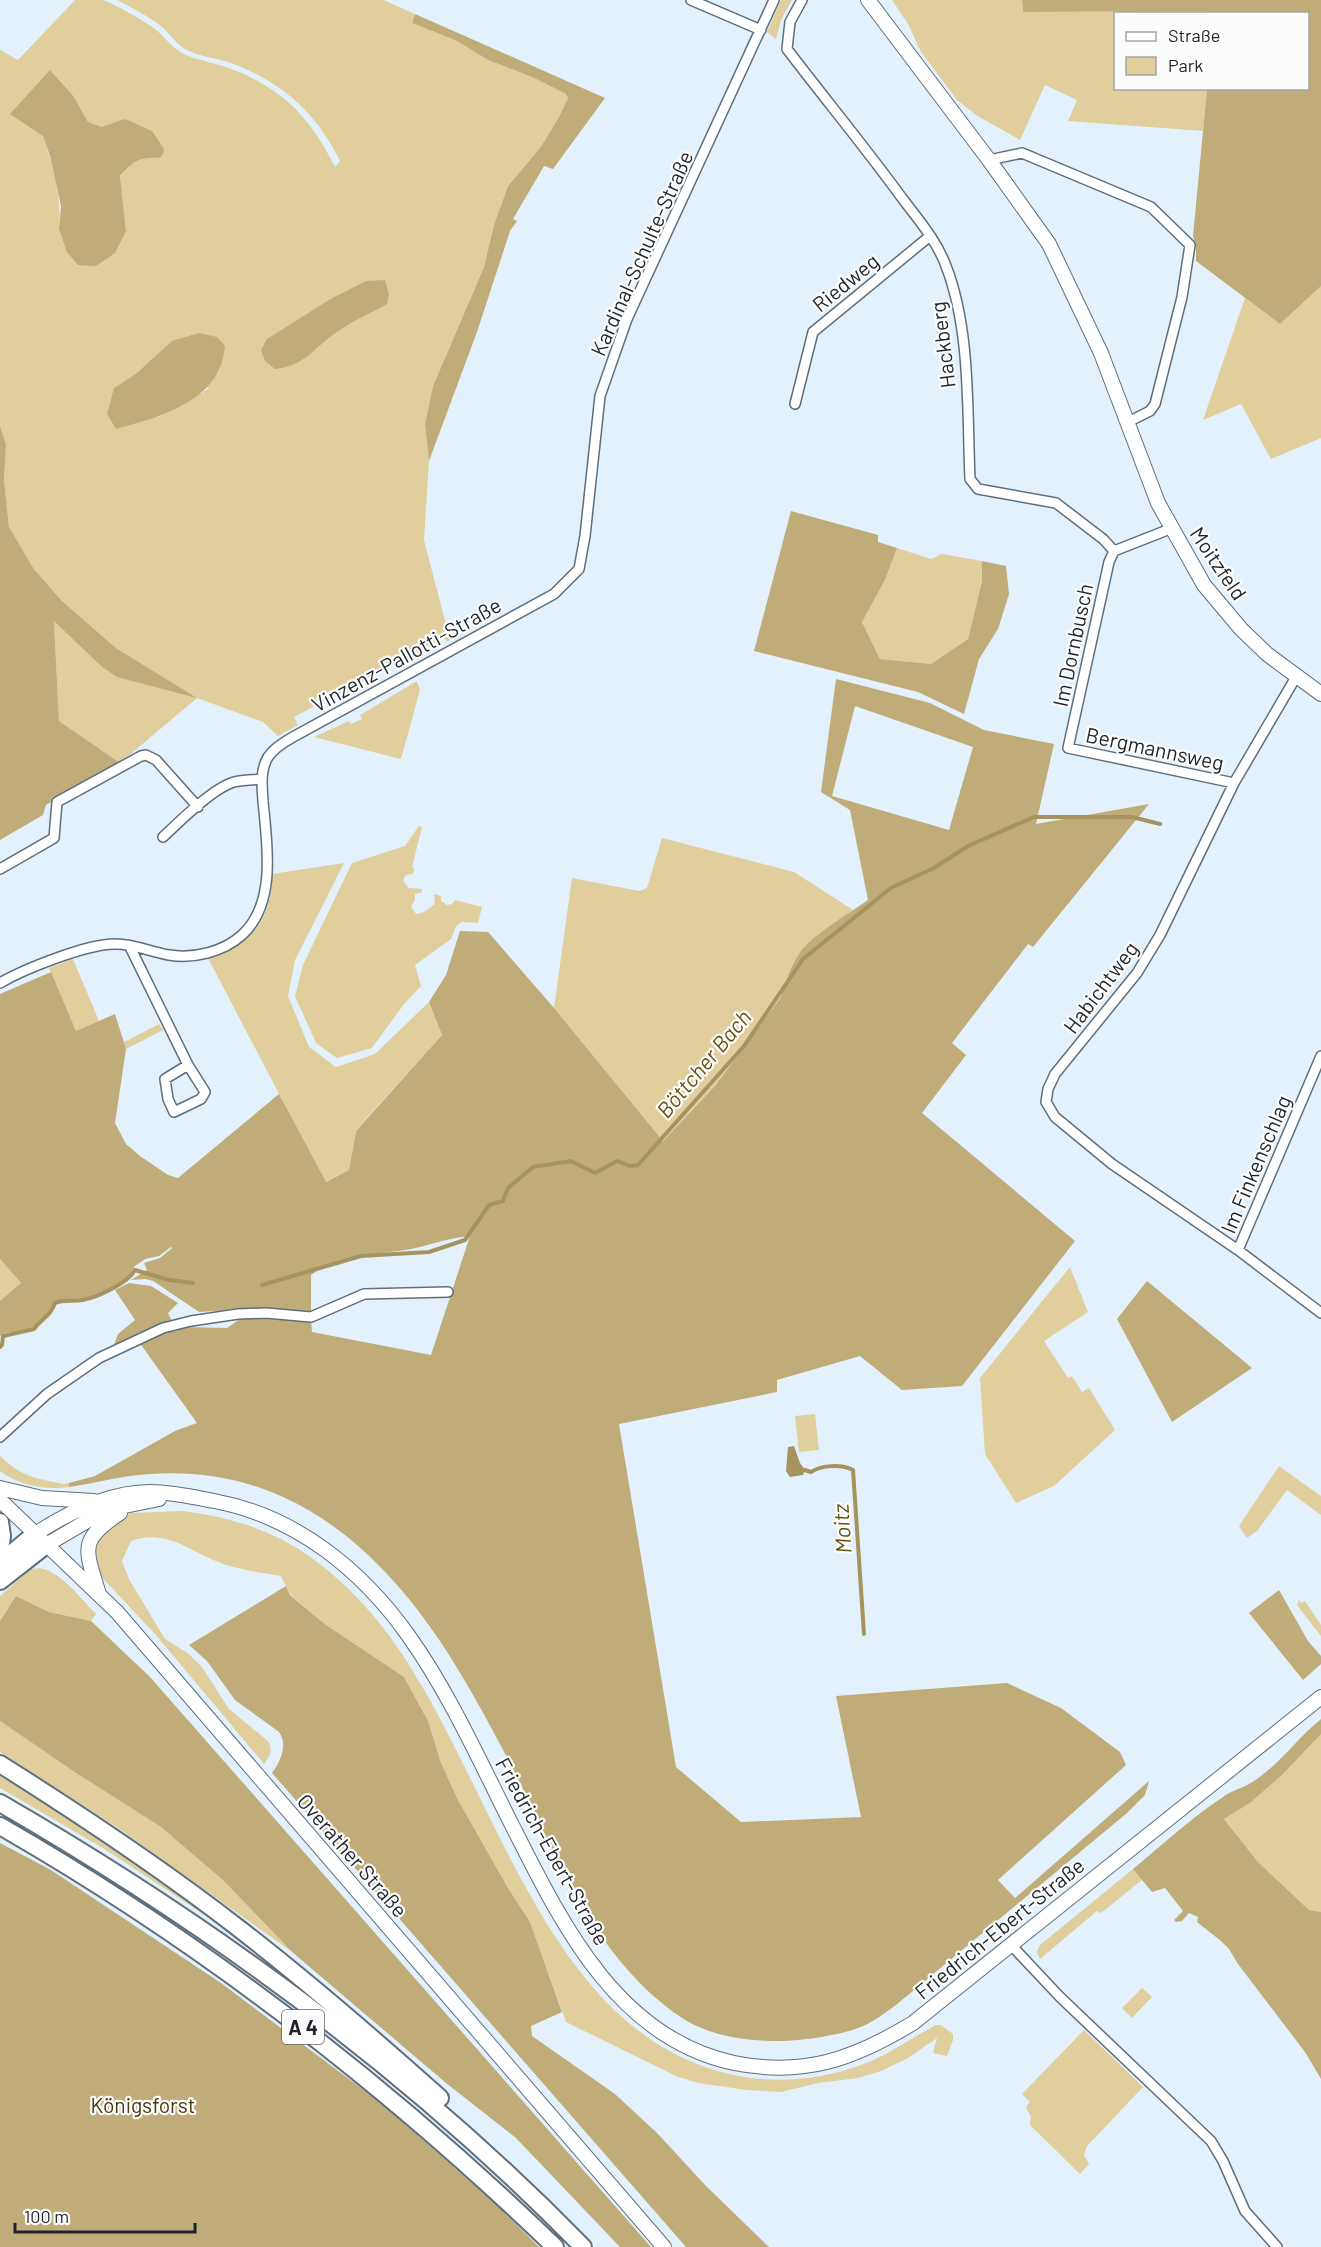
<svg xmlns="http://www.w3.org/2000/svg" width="1321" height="2247" viewBox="0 0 1321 2247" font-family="Barlow,sans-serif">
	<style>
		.green { fill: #e0ce9d; fill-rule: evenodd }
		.forest { fill: #bfac78; fill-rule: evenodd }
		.water { fill: #a69460 }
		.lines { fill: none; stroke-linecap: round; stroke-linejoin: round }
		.stream { stroke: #a69460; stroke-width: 4 }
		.street-casing { stroke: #606f7c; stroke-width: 12 }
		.secondary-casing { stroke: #606f7c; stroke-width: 16 }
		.highway-casing { stroke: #606f7c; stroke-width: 20 }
		.street { stroke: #fff; stroke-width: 9 }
		.secondary { stroke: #fff; stroke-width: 14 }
		.highway { stroke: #fff; stroke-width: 16 }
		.labels { text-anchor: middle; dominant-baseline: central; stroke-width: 4.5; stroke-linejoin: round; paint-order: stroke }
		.shield { fill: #fcfcfc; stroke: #616569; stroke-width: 1.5 }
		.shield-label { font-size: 20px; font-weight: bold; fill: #1e242a }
		.street-label { font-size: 21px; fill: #1e242a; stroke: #fcfcfc }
		.park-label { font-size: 21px; fill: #46390e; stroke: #fcfcfc }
		.water-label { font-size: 22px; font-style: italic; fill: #655212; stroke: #fcfcfc }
	</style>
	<rect width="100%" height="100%" fill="#e3f1fd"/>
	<path class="green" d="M 75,0 C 84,0 93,0 102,0 C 109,1 148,23 155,29 C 165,37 171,47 182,53 C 195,60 212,62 226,67 C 280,86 310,116 335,167 L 340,161 C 316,112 282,82 231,63 C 217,58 200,57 187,50 C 175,44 168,30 157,23 C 144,14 130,7 117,0 L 384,0 L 415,14 L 412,23 L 457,41 L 488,60 L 532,77 L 566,94 L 568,98 L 559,117 L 540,148 L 508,186 L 494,225 L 484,267 L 433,386 L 425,424 L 429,461 L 424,540 L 450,640 L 447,642 L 444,638 L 294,717 L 298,725 L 278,736 L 263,722 L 197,698 L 120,763 L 59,721 L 54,620 L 102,667 L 195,697 L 116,648 L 62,601 L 34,569 L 9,527 L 4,480 L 6,444 L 0,426 L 0,50 L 18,60 ZM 74,97 L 88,122 L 164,149 L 160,158 C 139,157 134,161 120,177 L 126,231 L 59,229 C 62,197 53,166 43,136 ZM 152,360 L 209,388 L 184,405 L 158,417 L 114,388 L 137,373 Z
		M 781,0 L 792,0 L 781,20 L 776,39 L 767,32 Z
		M 892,0 L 1022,0 L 1023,12 L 1215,11 L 1215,14 L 1116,14 L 1116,88 L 1207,89 L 1203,131 L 1068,121 L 1077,100 L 1045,85 L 1020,140 L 976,115 L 957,100 L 921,52 L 908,24 Z
		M 1321,286 L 1321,438 L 1271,459 L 1241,404 L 1203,420 L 1245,298 L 1280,324 Z
		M 897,548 L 931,559 L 942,554 L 982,561 L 982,581 L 968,639 L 931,664 L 880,659 L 862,622 L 885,580 Z
		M 417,681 L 420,690 L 401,759 L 314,737 L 349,721 L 351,724 L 362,719 L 360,715 Z
		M 419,826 L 422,827 L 412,867 L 414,868 L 413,874 L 406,875 L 403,880 L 408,888 L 422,889 L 422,892 L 415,894 L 415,900 L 411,907 L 416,914 C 423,913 430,909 435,903 L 434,894 L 441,896 L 441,901 L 447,905 L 452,904 L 455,900 L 482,907 L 478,923 L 462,922 L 456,926 L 451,939 L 415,965 L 421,986 L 404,1004 L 372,1048 L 337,1058 L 316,1043 L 295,996 L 303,965 L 352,863 L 405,846 Z
		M 662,838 L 794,872 L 853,910 C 815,939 793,948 781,997 L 715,1086 L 663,1141 L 554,1008 L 572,878 L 639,891 L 647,888 Z
		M 344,863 L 295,960 L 288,996 L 309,1047 L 336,1067 L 375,1054 L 429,1002 L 442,1035 L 356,1130 L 349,1170 L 325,1182 L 208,958 C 252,945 272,919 272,874 Z
		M 73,959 L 99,1021 L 76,1031 L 49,968 Z
		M 159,1024 L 163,1030 L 126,1049 L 124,1042 Z
		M 0,1259 L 21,1283 L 0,1301 Z
		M 1070,1267 L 1088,1312 L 1044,1341 L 1068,1378 L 1072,1376 L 1082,1392 L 1089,1388 L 1115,1430 L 1054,1486 L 1016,1503 L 985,1454 L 980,1378 Z
		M 815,1414 L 819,1450 L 799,1452 L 795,1416 Z
		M 0,1456 C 22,1477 35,1478 63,1484 L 69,1483 L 69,1487 C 45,1490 20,1486 0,1471 Z
		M 1279,1466 L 1321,1496 L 1321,1515 L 1287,1490 L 1257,1531 L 1247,1538 L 1239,1526 Z
		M 183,1511 C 260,1521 311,1547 364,1605 C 487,1739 525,2012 714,2070 C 761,2084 811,2083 858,2066 C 886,2057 909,2039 936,2025 L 941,2025 L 953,2034 L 953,2040 L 947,2056 L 933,2053 L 937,2038 L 908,2058 L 881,2071 L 858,2078 L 818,2083 L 781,2092 L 747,2090 L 698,2083 L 676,2076 L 566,2022 L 530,1922 L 508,1888 L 458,1800 L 441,1763 L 428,1721 L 404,1677 L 326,1625 L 290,1594 L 281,1576 C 260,1572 236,1570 216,1561 C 185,1549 167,1529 131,1541 L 122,1561 L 129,1579 L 165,1639 L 189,1654 L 202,1667 L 229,1709 L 268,1741 C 273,1750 270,1756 264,1764 L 155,1634 L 93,1568 L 95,1540 L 116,1520 L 131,1513 Z
		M 40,1568 C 64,1574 79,1597 96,1614 L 91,1621 L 49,1612 L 16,1596 L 0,1621 L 0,1596 L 31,1569 Z
		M 1299,1600 L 1301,1603 L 1305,1601 L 1321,1625 L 1321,1636 L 1297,1605 Z
		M 0,1721 L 76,1773 L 161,1827 L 224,1881 L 292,1952 L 118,1828 L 0,1752 Z
		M 1321,1734 L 1321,1912 L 1309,1910 L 1258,1862 L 1224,1819 L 1250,1803 L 1281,1776 Z
		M 0,1768 L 81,1819 L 238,1937 L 106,1850 L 0,1788 Z
		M 1133,1869 L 1142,1880 L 1101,1913 L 1097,1911 L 1040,1959 L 1037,1952 L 1040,1945 Z
		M 1142,1988 L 1152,1997 L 1132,2018 L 1122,2008 Z
		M 1084,2030 L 1143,2087 L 1087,2146 L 1084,2155 L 1089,2164 L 1080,2174 L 1030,2125 L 1031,2117 L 1026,2107 L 1030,2102 L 1022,2094 Z"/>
	<path class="forest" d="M 1022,0 L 1321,0 L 1321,286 L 1280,324 L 1196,261 L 1196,248 L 1193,236 L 1207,89 L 1308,88 L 1308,14 L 1215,14 L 1214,11 L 1023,12 Z
		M 415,14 L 605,98 L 553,169 L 544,166 L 513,219 L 517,221 L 510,231 L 477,332 L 429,461 L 425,424 L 433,386 L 484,267 L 494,225 L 508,186 L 540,148 L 559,117 L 568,98 L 566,94 L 532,77 L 488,60 L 457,41 L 412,23 Z
		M 50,70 L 74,97 L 88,122 L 102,127 L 125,119 L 152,131 L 164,149 L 163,154 L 160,158 C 139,157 134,161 120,176 L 126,231 L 115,253 L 96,266 L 78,265 L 67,252 L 59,229 L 61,206 L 50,156 L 43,136 L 10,114 Z
		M 385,280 L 389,294 L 387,304 C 369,314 350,322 334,334 C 312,350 304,366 275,369 L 265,361 L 261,350 L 267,339 L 329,300 L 366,281 Z
		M 199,333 L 217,337 L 225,346 C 220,402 162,416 116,429 L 107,414 L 114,388 L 137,373 L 172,341 Z
		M 0,426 L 6,444 L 4,480 L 9,527 L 34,569 L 62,601 L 116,648 L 197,698 L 117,677 L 102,667 L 54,621 L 59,721 L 120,763 L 46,805 L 43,815 L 0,840 Z
		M 791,511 L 878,535 L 878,542 L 897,548 L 885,580 L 862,622 L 880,659 L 931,664 L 968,639 L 982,581 L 982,561 L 1006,566 L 1009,594 L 998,629 L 979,659 L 964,714 L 918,692 L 754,651 Z
		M 836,679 L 930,703 L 984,730 L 1054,744 L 1036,824 L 1149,804 L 1033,947 L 1028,944 L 952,1043 L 966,1055 L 922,1113 L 1075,1241 L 962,1386 L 902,1390 L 860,1356 L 777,1380 L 777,1392 L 619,1424 L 676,1767 L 741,1822 L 861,1817 L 836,1696 L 1007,1683 L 1061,1708 L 1120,1752 L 1126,1765 L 998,1880 L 1015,1898 L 1149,1781 L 1145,1795 L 1127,1813 L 896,2005 C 886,2012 875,2021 863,2026 C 841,2036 794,2042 770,2041 C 746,2040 722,2037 699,2027 C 680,2019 664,2005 649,1992 C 592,1938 561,1869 528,1799 C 507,1756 484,1713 459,1671 C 417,1601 359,1531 283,1497 C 235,1475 182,1469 130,1476 C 109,1479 90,1484 69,1487 L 69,1483 L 95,1476 L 175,1431 L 197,1423 L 139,1342 L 160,1332 L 185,1327 L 227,1328 L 240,1319 L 272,1317 L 311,1320 L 312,1332 L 431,1355 L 470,1236 C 447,1238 428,1246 406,1250 C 373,1255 339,1254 311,1275 L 311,1314 L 266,1308 L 199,1312 L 153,1281 L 145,1279 L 131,1280 L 147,1270 L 144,1263 L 160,1258 L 172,1248 L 171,1247 L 159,1256 L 145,1259 L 135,1266 L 125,1283 L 108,1292 L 84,1301 L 56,1301 C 48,1312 42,1325 29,1330 C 20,1335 8,1329 0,1336 L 0,1348 L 0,1301 L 21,1283 L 0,1259 L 0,994 L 51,972 L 76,1031 L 115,1014 L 126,1049 L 115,1123 L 126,1144 L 140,1156 L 168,1175 L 178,1178 L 279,1094 L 326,1182 L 349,1170 L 356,1131 L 442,1035 L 429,1002 L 446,975 L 460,931 L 488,932 L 554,1008 L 663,1141 L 715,1086 L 781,997 C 785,982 790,968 799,954 C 810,936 850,913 868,900 L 850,810 L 821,792 ZM 855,706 L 973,747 L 949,830 L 832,796 Z
		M 1147,1281 L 1252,1368 L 1172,1422 L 1117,1319 Z
		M 129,1283 L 151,1286 L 178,1303 L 168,1313 L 172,1321 L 154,1328 L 112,1350 L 118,1334 L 135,1320 L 115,1290 Z
		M 286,1586 L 290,1595 L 326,1625 L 404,1677 L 428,1721 L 441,1763 L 458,1800 L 508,1888 L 530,1922 L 562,2012 L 531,2026 L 532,2036 L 615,2094 L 658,2134 L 706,2186 L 769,2247 L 686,2247 L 272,1773 C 281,1761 288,1745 279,1732 L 235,1700 L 207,1661 L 189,1645 Z
		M 1279,1590 L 1308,1641 L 1321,1656 L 1321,1664 L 1303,1680 L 1249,1613 Z
		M 16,1596 L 49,1612 L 91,1621 L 150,1677 L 651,2247 L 620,2247 L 516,2138 L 446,2083 L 292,1952 L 224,1881 L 161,1827 L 76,1773 L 0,1721 L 0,1621 Z
		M 1321,1719 L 1321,1734 L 1281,1776 L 1250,1803 L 1224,1819 L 1258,1862 L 1309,1910 L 1321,1912 L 1321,2079 L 1305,2052 L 1238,1964 L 1229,1949 L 1221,1941 L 1197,1922 L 1198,1917 L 1189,1913 L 1182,1921 L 1176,1922 L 1174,1920 L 1183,1911 L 1165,1888 L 1152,1892 L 1133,1869 C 1161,1846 1189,1820 1220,1799 C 1231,1790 1245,1788 1257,1779 C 1281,1762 1298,1738 1321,1719 Z
		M 0,1843 L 51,1870 L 221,1983 L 381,2103 L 495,2203 L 539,2247 L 0,2247 Z"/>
	<path class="water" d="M 794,1446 L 800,1463 L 805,1470 L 803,1475 L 790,1477 L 786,1471 L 788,1447 Z"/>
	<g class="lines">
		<path class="stream" d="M 262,1285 L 361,1256 L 429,1252 L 465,1240 L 489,1205 L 503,1201 L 508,1188 L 533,1167 L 571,1161 L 595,1173 L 617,1161 L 630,1166 L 638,1165 L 744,1046 L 803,959 L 891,888 L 934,868 L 968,846 L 1034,817 L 1132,817 L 1160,824
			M 0,1347 L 2,1345 L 3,1336 L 34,1329 C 42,1318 50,1317 55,1303 C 65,1299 73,1302 83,1300 C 98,1297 128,1283 135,1270 L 169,1280 L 193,1283
			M 805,1470 L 811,1472 C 822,1465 841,1464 853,1470 L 864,1634"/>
		<g class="street-casing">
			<path id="street" d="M 691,0 L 761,30
				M 802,0 L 790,22 L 787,49 C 825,99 865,147 902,198 C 918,219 937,241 946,266 C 971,330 967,412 970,479 L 978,489 L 1056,503 L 1103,539 L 1114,551
				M 989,160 L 1022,153 L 1151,207 L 1190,245 L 1182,297 L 1155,404 L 1150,411 L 1126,423
				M 795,404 L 813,332 L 930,236
				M 1114,551 L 1109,562 L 1068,748 L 1234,783
				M 1114,551 L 1170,529
				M 1296,677 L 1234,783 L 1160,935 L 1137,973 L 1055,1074 L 1048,1089 L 1046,1102 L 1055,1117 L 1112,1164 L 1238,1250 L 1321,1313
				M 163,837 C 179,822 213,788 234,782 C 242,780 253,780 262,779
				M 0,869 L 54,838 L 57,802 L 141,756 L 146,755 L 156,760 L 198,807
				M 130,947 L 188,1065 L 165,1079 L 168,1099 L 174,1112 L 201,1099 L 205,1092 L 188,1065
				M 0,983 C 24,969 89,943 116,944 C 134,944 151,952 169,955 C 194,959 223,952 242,935 C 277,903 267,844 263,801 C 262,786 260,770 268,757 C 274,748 284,742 293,737 L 554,594 L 579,569 L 585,536 L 600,396 L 627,319 L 774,0
				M 1238,1250 L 1321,1056
				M 0,1437 L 47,1394 L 99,1358 L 163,1328 L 191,1321 L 238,1314 L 266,1313 L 311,1317 L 364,1294 L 448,1292
				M 1011,1945 L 1060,1997 L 1211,2141 L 1223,2161 L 1245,2211 L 1277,2247"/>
		</g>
		<g class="secondary-casing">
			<path id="secondary" d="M 868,0 L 989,160 L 1049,244 L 1101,353 L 1158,503 L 1204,585 L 1241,629 L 1267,654 L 1321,694
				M 0,1488 L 42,1498 L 94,1501
				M 0,1500 L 117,1612 L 664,2247
				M 35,1534 C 69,1512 109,1492 150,1492 C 171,1492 194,1497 214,1501 C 295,1516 361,1569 408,1635 C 450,1694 480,1762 513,1827 C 562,1924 617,2038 734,2063 C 804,2077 854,2059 913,2023 L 1321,1697
				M 46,1545 L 94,1517 L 115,1508 L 159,1499
				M 98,1591 C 85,1548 79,1540 120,1513"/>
		</g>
		<g class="highway-casing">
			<path id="highway" d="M 0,1522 L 2,1536 L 0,1549
				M 0,1563 L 35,1534
				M 0,1581 L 46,1545
				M 0,1764 C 81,1815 161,1868 237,1927 C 307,1981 374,2039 440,2098
				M 0,1803 C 213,1926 411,2071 583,2247
				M 0,1826 C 204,1943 386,2084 555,2247"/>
		</g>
		<use href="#street" class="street"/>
		<use href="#secondary" class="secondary"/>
		<use href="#highway" class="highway"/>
	</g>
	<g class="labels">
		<rect class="shield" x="282" y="2010" width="42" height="34" rx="4.5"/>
		<g class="shield-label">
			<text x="303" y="2027">A 4</text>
		</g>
		<g class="street-label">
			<text transform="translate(641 253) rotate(-66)">Kardinal-Schulte-Straße</text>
			<text transform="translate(845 282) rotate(-39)">Riedweg</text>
			<text transform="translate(942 345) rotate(-97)">Hackberg</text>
			<text transform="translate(1219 563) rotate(56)">Moitzfeld</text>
			<text transform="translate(1072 645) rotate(-78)">Im Dornbusch</text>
			<text transform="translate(406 654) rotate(-29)">Vinzenz-Pallotti-Straße</text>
			<text transform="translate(1155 748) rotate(12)">Bergmannsweg</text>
			<text transform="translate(1100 987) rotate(-53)">Habichtweg</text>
			<text transform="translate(1255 1164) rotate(-67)">Im Finkenschlag</text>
			<text transform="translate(553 1851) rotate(61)">Friedrich-Ebert-Straße</text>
			<text transform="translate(353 1855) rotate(49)">Overather Straße</text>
			<text transform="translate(999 1928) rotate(-39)">Friedrich-Ebert-Straße</text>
		</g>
		<g class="park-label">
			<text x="143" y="2104">Königsforst</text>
		</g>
		<g class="water-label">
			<text transform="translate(703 1063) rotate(-50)">Böttcher Bach</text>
			<text transform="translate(841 1529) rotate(-94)">Moitz</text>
		</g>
	</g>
	<rect x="1114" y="12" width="195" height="78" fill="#fcfcfc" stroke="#a3a6a8" stroke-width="1.5"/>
	<rect x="1126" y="32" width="30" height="9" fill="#ffffff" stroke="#a3a6a8" stroke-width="1.5"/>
	<text x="1168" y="42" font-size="18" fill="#1e242a">Straße</text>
	<rect x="1126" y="57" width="30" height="18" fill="#e0ce9d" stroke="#a3a6a8" stroke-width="1.5"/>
	<text x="1168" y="72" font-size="18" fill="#1e242a">Park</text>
	<path d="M15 2223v9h180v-9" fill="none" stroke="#1e242a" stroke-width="3"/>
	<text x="24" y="2223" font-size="18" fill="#1e242a" stroke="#fcfcfc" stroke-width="4.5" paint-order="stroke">100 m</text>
</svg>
